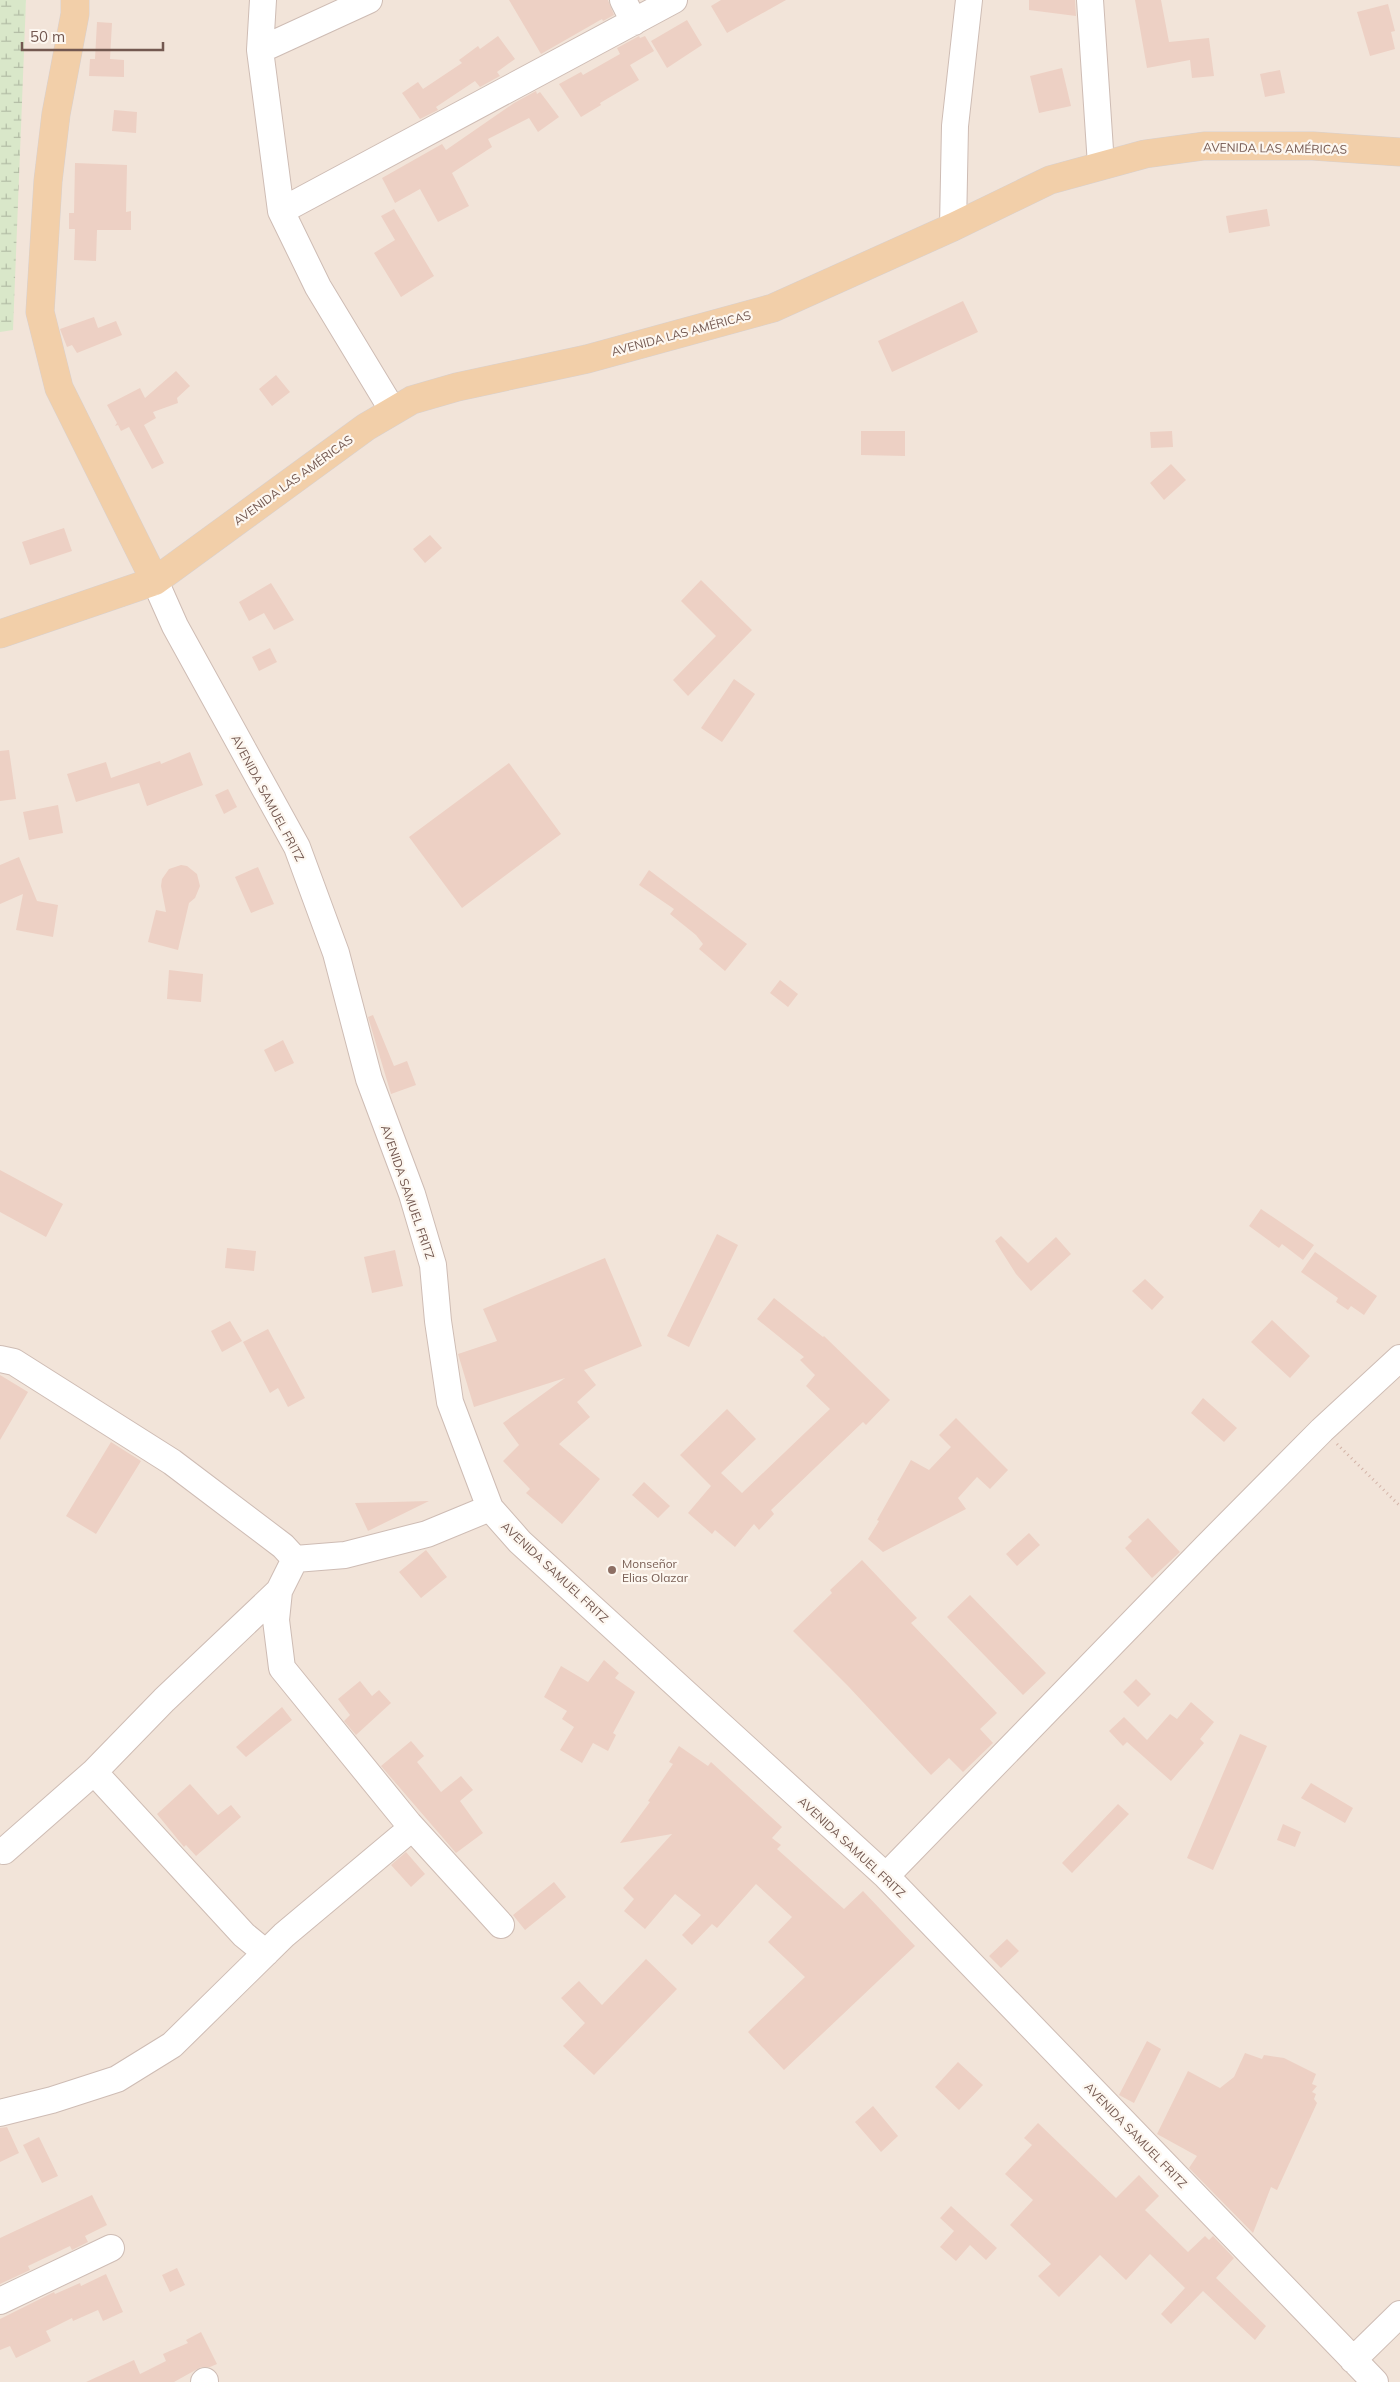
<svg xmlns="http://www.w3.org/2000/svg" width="1400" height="2382" viewBox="0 0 1400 2382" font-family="Mulish,sans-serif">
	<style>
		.residential { fill: #f2e4d9 }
		.wetland { fill: url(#wetland-marsh) }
		.building { fill: #edd0c4 }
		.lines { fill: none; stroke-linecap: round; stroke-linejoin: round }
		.minor-casing { stroke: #cebcb4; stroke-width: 28 }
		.major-casing { stroke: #d8d0ce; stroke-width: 29 }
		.path { stroke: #d3b3a7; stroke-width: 3; stroke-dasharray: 1 4; stroke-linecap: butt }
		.minor { stroke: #fff; stroke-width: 26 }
		.major { stroke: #f2cfa9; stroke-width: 28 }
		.education-dot { fill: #8d6e63; stroke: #fdf7f0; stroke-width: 2 }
		.labels { text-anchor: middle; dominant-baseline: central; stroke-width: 4.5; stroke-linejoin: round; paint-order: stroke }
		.street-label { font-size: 12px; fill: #735850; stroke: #fdf7f0 }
		.education-label { font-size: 12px; fill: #785e54; stroke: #fdf7f0; text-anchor: start }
	</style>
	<defs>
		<pattern id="wetland-marsh" width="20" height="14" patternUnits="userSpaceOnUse" patternTransform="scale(1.25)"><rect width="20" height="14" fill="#d9e7c9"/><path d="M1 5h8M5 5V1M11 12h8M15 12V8" fill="none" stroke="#b4bea6"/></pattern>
	</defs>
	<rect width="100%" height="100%" fill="#fbf2ea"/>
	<path class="residential" d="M 26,0 L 1400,0 L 1400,2382 L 0,2382 L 0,271 Z"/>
	<path class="wetland" d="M 0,0 L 26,0 L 13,330 L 0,332 Z"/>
	<path class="building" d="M 509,0 L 608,0 L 614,15 L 603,21 L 602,19 L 541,54 Z
		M 721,0 L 786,0 L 727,33 L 711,6 Z
		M 1029,0 L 1075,0 L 1076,16 L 1029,10 Z
		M 1135,0 L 1161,0 L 1169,42 L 1209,38 L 1214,76 L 1192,78 L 1190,60 L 1147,68 Z
		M 1388,4 L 1395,31 L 1391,32 L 1395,49 L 1370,56 L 1357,12 Z
		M 687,20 L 702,45 L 667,68 L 651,41 Z
		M 97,22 L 112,23 L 110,59 L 124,60 L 124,77 L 89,76 L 90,59 L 95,59 Z
		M 498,36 L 515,59 L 497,72 L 500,76 L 480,87 L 475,81 L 436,107 L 438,110 L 420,119 L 402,93 L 418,82 L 423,89 L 462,63 L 459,60 L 478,46 L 480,49 Z
		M 639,36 L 640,38 L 645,36 L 654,51 L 630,65 L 639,80 L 600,103 L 601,105 L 581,117 L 559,84 L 581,72 L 583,75 L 620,54 L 617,48 Z
		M 1062,68 L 1071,106 L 1039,113 L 1030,76 Z
		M 1280,70 L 1285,93 L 1265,97 L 1260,74 Z
		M 536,91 L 537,94 L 540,92 L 559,117 L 538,132 L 529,118 L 488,139 L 492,147 L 452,173 L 469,206 L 438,222 L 420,189 L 395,203 L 382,178 L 442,144 L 446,150 L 514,103 Z
		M 114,110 L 137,112 L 136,133 L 112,131 Z
		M 75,163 L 127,165 L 126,212 L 131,211 L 131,230 L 97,230 L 96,261 L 74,260 L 75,229 L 69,229 L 69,213 L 74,213 Z
		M 394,209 L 434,276 L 401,297 L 374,253 L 395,240 L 381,216 Z
		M 1267,209 L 1270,226 L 1229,233 L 1226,216 Z
		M 963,301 L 978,332 L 892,372 L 878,341 Z
		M 94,317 L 98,328 L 116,321 L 122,335 L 77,353 L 72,345 L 67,347 L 60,329 Z
		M 176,371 L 190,386 L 177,398 L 178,403 L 153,412 L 156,418 L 144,425 L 164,463 L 152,469 L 129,427 L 121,431 L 118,425 L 115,426 L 117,423 L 107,405 L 140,388 L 145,398 Z
		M 276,375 L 290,392 L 272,406 L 259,389 Z
		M 861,431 L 905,431 L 905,456 L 861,455 Z
		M 1172,431 L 1173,447 L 1151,448 L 1150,432 Z
		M 1171,464 L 1186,480 L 1164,500 L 1150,483 Z
		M 64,528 L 72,551 L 30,565 L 22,542 Z
		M 430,535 L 442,548 L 425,563 L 413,549 Z
		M 701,580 L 752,630 L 688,696 L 673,680 L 716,636 L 681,601 Z
		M 271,583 L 294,620 L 274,630 L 264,613 L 249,621 L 239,602 Z
		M 270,648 L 277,662 L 259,671 L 252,657 Z
		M 734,679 L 755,694 L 722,742 L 701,728 Z
		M 9,750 L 16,799 L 0,801 L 0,751 Z
		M 190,752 L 203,785 L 147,806 L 139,783 L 76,802 L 67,774 L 106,762 L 111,778 L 160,761 L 161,764 Z
		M 509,763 L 561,834 L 462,908 L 409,837 Z
		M 228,789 L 237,807 L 224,814 L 215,795 Z
		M 58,805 L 63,833 L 29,840 L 23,812 Z
		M 19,857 L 37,901 L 58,905 L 53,937 L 16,930 L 23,894 L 0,904 L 0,865 Z
		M 181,865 L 187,866 L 197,874 L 200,886 L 195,898 L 189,903 L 178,950 L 148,942 L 156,910 L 166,912 L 161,886 L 162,879 L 169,869 Z
		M 258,867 L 274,904 L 251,913 L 235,877 Z
		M 649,870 L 747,944 L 725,971 L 699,949 L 703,944 L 696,935 L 670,914 L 674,909 L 639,885 Z
		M 169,970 L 203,974 L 201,1002 L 167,999 Z
		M 780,980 L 798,994 L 788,1007 L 770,993 Z
		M 373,1015 L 394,1066 L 407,1061 L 416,1085 L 391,1094 L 368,1017 Z
		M 283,1040 L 294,1063 L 275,1072 L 264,1050 Z
		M 0,1170 L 63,1204 L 46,1237 L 0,1212 Z
		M 1261,1209 L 1314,1245 L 1303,1260 L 1282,1244 L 1279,1248 L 1249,1226 Z
		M 717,1234 L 738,1245 L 689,1347 L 667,1336 Z
		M 1001,1236 L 1028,1263 L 1056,1237 L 1071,1254 L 1031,1291 L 1016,1274 L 995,1241 Z
		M 227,1248 L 256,1251 L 254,1271 L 225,1268 Z
		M 395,1250 L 403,1286 L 372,1293 L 364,1257 Z
		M 1315,1252 L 1377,1296 L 1364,1315 L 1351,1306 L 1348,1310 L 1336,1302 L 1338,1298 L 1301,1272 Z
		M 605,1258 L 642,1346 L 584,1370 L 596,1385 L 577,1402 L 590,1417 L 559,1444 L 600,1479 L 562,1524 L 526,1493 L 530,1489 L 503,1461 L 519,1445 L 503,1423 L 565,1378 L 474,1407 L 458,1354 L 497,1341 L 483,1309 Z
		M 1145,1279 L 1164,1297 L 1152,1310 L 1132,1291 Z
		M 774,1298 L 823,1337 L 824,1336 L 890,1400 L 866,1425 L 863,1422 L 771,1510 L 774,1514 L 759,1530 L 754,1524 L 735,1547 L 715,1530 L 712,1534 L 688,1513 L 711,1486 L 680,1455 L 727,1409 L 756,1439 L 721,1473 L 742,1493 L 830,1409 L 806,1386 L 815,1375 L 800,1360 L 804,1357 L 757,1319 Z
		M 1272,1320 L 1310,1356 L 1290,1378 L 1251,1342 Z
		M 230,1321 L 242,1341 L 222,1352 L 211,1331 Z
		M 268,1329 L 305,1398 L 288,1407 L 278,1388 L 270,1393 L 243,1342 Z
		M 0,1375 L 28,1392 L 0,1440 Z
		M 1203,1398 L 1237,1428 L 1224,1442 L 1191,1413 Z
		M 956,1418 L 1008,1470 L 990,1489 L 977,1477 L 958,1498 L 966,1509 L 883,1552 L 868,1539 L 879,1521 L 877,1520 L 911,1460 L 929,1470 L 951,1447 L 939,1435 Z
		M 111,1442 L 141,1461 L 96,1534 L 66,1516 Z
		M 644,1482 L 670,1506 L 658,1518 L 632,1495 Z
		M 429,1501 L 368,1531 L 355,1503 Z
		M 1148,1518 L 1180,1552 L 1152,1578 L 1125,1548 L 1132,1541 L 1128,1537 Z
		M 1029,1533 L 1040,1545 L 1017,1566 L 1006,1554 Z
		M 426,1550 L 447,1577 L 421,1598 L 399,1572 Z
		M 862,1560 L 917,1618 L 911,1623 L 997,1713 L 980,1729 L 993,1743 L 963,1772 L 949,1758 L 931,1775 L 848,1686 L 793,1631 L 832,1593 L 830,1590 Z
		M 970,1595 L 1046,1673 L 1023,1695 L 947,1617 Z
		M 604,1660 L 619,1673 L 615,1678 L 635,1692 L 613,1733 L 616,1735 L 608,1751 L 593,1743 L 582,1763 L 560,1750 L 574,1727 L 562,1719 L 567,1711 L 544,1697 L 561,1666 L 588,1682 Z
		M 1136,1679 L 1151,1694 L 1138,1707 L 1123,1692 Z
		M 360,1681 L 372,1696 L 379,1690 L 391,1703 L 356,1735 L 344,1721 L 350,1715 L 338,1699 Z
		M 1191,1702 L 1214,1722 L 1200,1739 L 1204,1743 L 1171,1781 L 1127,1742 L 1123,1746 L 1109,1731 L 1124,1717 L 1147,1740 L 1170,1714 L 1177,1719 Z
		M 282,1707 L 292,1720 L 246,1757 L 236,1747 Z
		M 1240,1734 L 1267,1746 L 1213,1870 L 1187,1858 Z
		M 411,1741 L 424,1756 L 417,1762 L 441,1792 L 461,1776 L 473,1790 L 460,1801 L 483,1833 L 456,1853 L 381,1766 Z
		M 679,1746 L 708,1766 L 711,1762 L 782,1827 L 772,1838 L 781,1845 L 777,1849 L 844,1909 L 863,1891 L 915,1946 L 784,2070 L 748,2032 L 805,1977 L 768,1942 L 792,1917 L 756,1884 L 717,1928 L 712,1924 L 692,1945 L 682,1935 L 701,1915 L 675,1894 L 645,1929 L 624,1911 L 634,1899 L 623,1888 L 672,1834 L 620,1843 L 650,1802 L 648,1801 L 673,1764 L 669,1762 Z
		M 1311,1783 L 1353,1808 L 1345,1823 L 1301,1798 Z
		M 190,1784 L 218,1815 L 231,1805 L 241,1817 L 196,1856 L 186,1845 L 184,1847 L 157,1814 Z
		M 1118,1804 L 1129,1814 L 1072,1873 L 1062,1863 Z
		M 1283,1824 L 1301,1832 L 1295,1847 L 1277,1840 Z
		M 406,1852 L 425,1874 L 411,1887 L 391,1865 Z
		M 554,1882 L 566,1897 L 525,1930 L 513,1915 Z
		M 1007,1939 L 1019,1951 L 1001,1968 L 989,1956 Z
		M 646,1959 L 677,1989 L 594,2075 L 563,2046 L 585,2023 L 561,1998 L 579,1981 L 602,2005 Z
		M 1147,2041 L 1161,2049 L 1134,2103 L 1119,2095 Z
		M 1245,2053 L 1262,2059 L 1264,2055 L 1284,2058 L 1316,2074 L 1312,2084 L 1317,2086 L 1312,2092 L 1316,2094 L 1314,2099 L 1317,2103 L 1277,2190 L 1271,2187 L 1253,2233 L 1189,2168 L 1197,2156 L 1157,2134 L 1188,2071 L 1220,2088 L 1234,2077 Z
		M 958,2062 L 983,2085 L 959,2110 L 935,2087 Z
		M 873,2106 L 898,2136 L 881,2152 L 855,2122 Z
		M 1038,2123 L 1116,2198 L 1139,2175 L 1159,2196 L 1145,2210 L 1188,2252 L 1205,2236 L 1209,2240 L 1213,2236 L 1234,2258 L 1216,2278 L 1266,2326 L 1255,2340 L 1203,2291 L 1171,2324 L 1161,2314 L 1185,2288 L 1150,2254 L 1126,2280 L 1100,2255 L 1059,2297 L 1038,2276 L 1051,2264 L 1010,2225 L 1033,2200 L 1005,2174 L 1032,2145 L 1024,2138 Z
		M 7,2127 L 19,2153 L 0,2162 L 0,2128 Z
		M 39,2137 L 58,2176 L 42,2183 L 23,2145 Z
		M 92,2195 L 107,2225 L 85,2236 L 88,2242 L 72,2250 L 70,2246 L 28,2266 L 30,2270 L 0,2284 L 0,2238 Z
		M 951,2206 L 997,2248 L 986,2260 L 970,2245 L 956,2261 L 940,2247 L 954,2231 L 940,2218 Z
		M 177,2268 L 185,2285 L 170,2292 L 162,2275 Z
		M 106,2274 L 123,2312 L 103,2321 L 98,2310 L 73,2321 L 72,2318 L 46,2331 L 51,2341 L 16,2358 L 10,2346 L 0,2350 L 0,2319 L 54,2292 L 55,2294 L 80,2283 L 81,2286 Z
		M 201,2332 L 217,2364 L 210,2367 L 201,2367 L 174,2382 L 86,2382 L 134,2360 L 140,2374 L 166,2361 L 163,2354 L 188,2343 L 186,2340 Z"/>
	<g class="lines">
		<g class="minor-casing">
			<path id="minor" d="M 263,0 L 260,50 L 281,211 L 318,287 L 393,411
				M 623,0 L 634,22
				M 1090,0 L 1101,165
				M 260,50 L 369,0
				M 281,211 L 674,0
				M 953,227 L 955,126 L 969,0
				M 155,581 L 175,626 L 297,847 L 336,953 L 369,1079 L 412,1194 L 433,1265 L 438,1321 L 450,1402 L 490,1508 L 520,1542 L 886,1876 L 1375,2382
				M 0,1359 L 14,1362 L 172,1462 L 283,1546 L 295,1559 L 345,1555 L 427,1534 L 490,1508
				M 295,1559 L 279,1591 L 276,1620 L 282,1668 L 409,1824 L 501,1925
				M 94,1772 L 244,1935 L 266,1953
				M 4,1851 L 94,1772 L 164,1700 L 279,1591
				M 886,1876 L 1206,1547 L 1322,1430 L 1400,1358
				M 0,2113 L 52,2100 L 117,2079 L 172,2045 L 284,1935 L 407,1832 L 409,1824
				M 0,2301 L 111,2248
				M 1353,2360 L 1400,2314
				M 204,2382 L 205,2381"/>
		</g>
		<g class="major-casing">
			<path id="major" d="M 75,0 L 75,14 L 56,114 L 48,181 L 40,312 L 59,388 L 155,581
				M 0,634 L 155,581 L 366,427 L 412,400 L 457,387 L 587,359 L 773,308 L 953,227 L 1050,180 L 1145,154 L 1204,146 L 1313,146 L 1400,152"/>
		</g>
		<path class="path" d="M 1337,1444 L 1400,1506"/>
		<use href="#minor" class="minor"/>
		<use href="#major" class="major"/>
	</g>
	<circle class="education-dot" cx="612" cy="1570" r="5"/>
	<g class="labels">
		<g class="street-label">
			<text transform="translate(1275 148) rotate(1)">AVENIDA LAS AMÉRICAS</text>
			<text transform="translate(681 333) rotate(-15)">AVENIDA LAS AMÉRICAS</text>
			<text transform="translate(293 480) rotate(-36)">AVENIDA LAS AMÉRICAS</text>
			<text transform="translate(268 798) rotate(62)">AVENIDA SAMUEL FRITZ</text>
			<text transform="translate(408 1192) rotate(71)">AVENIDA SAMUEL FRITZ</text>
			<text transform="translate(555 1572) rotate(43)">AVENIDA SAMUEL FRITZ</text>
			<text transform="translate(852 1847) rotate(43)">AVENIDA SAMUEL FRITZ</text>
			<text transform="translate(1136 2135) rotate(46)">AVENIDA SAMUEL FRITZ</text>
		</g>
		<g class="education-label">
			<text x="622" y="1563">Monseñor<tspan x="622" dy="14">Elias Olazar</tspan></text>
		</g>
	</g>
	<path d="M22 42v8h141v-8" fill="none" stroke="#735850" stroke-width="2.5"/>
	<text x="30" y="42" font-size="15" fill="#735850" stroke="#fdf7f0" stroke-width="4" paint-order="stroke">50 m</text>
</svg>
